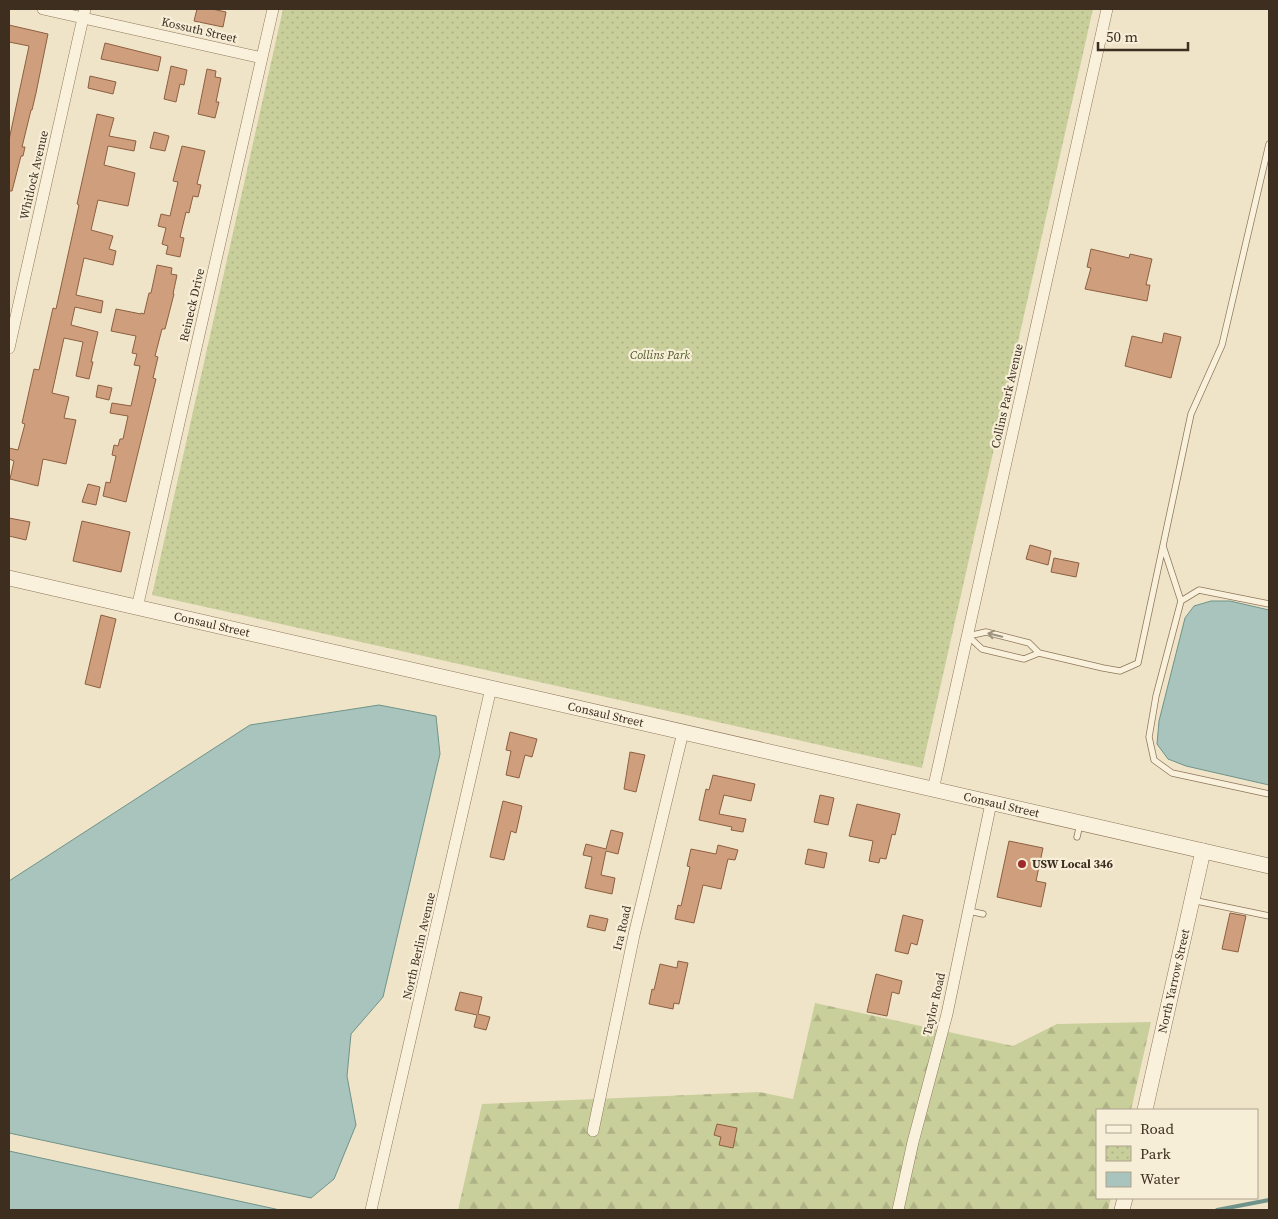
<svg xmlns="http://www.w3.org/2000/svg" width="1278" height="1219" viewBox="0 0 1278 1219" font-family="'Source Serif 4',serif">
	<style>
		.forest { fill: url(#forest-firs) }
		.park { fill: url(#park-dots) }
		.water { fill: #a9c4bc; stroke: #6f938a }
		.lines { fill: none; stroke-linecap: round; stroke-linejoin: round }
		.stream { stroke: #6f938a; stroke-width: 4 }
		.building { fill: #cf9f7d; stroke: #8d5f41 }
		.service-casing { stroke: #8d765c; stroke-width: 7 }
		.minor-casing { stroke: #8d765c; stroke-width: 12 }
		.tertiary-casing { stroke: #8d765c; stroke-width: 16 }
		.service { stroke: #faf1dc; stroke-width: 5.5 }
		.minor { stroke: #faf1dc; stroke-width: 11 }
		.tertiary { stroke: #faf1dc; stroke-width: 15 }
		.oneway { stroke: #9c907e }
		.poi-dot { fill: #9e2a2b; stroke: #f7eed8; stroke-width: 2 }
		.labels { text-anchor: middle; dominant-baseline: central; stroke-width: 4.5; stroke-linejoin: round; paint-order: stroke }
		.street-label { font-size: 12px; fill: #3d2e20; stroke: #f7eed8 }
		.park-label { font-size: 12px; font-style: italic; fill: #4d5a26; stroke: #f7eed8 }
		.poi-label { font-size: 12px; font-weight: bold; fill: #3d2e20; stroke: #f7eed8; text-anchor: start }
	</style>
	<defs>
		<pattern id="forest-firs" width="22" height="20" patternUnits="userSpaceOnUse" patternTransform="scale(1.25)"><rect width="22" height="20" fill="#c9cf9b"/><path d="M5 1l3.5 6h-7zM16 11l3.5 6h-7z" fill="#aeb285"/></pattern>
		<pattern id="park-dots" width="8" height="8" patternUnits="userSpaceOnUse" patternTransform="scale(1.25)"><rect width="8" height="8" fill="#c9cf9b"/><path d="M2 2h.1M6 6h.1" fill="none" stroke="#aeb285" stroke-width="1.8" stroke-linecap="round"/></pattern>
	</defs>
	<rect width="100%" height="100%" fill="#f0e4c8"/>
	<path class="forest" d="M 815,1003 L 1013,1046 L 1057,1024 L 1151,1022 L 1131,1110 L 1097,1110 L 1097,1198 L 1111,1198 L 1108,1210 L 458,1210 L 482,1104 L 759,1092 L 793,1099 Z"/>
	<path class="park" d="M 283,9 L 1093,9 L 922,768 L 152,595 Z"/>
	<path class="water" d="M 1211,601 L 1230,601 L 1269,610 L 1269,785 L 1186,766 L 1168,759 L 1157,744 L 1159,721 L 1185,618 L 1194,606 Z
		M 379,705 L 436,716 L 440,754 L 383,997 L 351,1034 L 347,1076 L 356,1125 L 334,1179 L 311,1198 L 9,1133 L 9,881 L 250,725 Z
		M 9,1151 L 280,1210 L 9,1210 Z"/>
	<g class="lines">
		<path class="stream" d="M 1217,1210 L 1269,1200"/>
	</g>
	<path class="building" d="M 197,9 L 212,9 L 226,12 L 223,27 L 194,21 Z
		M 9,25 L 48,34 L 36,93 L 32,110 L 31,110 L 22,147 L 25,147 L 23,156 L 21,156 L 12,191 L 9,191 L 9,140 L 29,46 L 9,42 Z
		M 105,43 L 161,57 L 158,71 L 101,59 Z
		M 171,66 L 187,70 L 184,85 L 180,84 L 176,102 L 164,99 Z
		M 207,69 L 216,71 L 215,77 L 221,78 L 216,102 L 219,102 L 215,118 L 198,114 Z
		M 90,76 L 116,82 L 113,94 L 88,88 Z
		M 97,114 L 114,118 L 109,136 L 136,141 L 134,151 L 108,146 L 104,165 L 135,173 L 128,206 L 98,200 L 91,230 L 113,236 L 109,249 L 116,251 L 113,265 L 84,258 L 76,295 L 103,301 L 101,313 L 75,307 L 71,325 L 98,332 L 91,362 L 93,362 L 89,379 L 76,376 L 83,342 L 64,338 L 52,393 L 69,397 L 64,418 L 76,420 L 66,464 L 43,459 L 38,486 L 10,479 L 14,461 L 9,459 L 9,448 L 18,450 L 25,424 L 22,423 L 34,369 L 39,370 L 53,308 L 56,309 L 79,205 L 77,204 Z
		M 154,132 L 169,136 L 165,151 L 150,148 Z
		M 182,146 L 205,151 L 197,184 L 201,185 L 198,197 L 193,196 L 189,213 L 186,212 L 180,237 L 184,238 L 180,257 L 166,254 L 168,246 L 162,244 L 166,228 L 158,226 L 161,214 L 170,216 L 178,182 L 173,181 Z
		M 1091,249 L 1129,258 L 1130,254 L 1152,259 L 1146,285 L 1150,285 L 1147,301 L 1085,289 L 1091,268 L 1087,267 Z
		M 157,265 L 172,268 L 171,274 L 177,275 L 173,294 L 174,294 L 165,329 L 162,329 L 155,356 L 158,357 L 153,378 L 156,379 L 126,502 L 103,496 L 106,482 L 110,483 L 116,456 L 112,455 L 114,445 L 118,446 L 120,439 L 123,439 L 128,416 L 110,413 L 112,403 L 131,406 L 140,366 L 134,365 L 137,354 L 132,353 L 136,336 L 111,331 L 116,309 L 141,314 L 141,313 L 144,314 L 149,293 L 151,293 Z
		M 1164,333 L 1181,337 L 1171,378 L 1125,366 L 1132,336 L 1162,343 Z
		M 98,385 L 112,388 L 109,400 L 96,397 Z
		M 88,484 L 100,487 L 96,505 L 82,502 Z
		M 9,518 L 30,522 L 26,540 L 9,536 Z
		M 82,521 L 130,532 L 121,572 L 73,561 Z
		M 1030,545 L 1051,551 L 1048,565 L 1026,559 Z
		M 1054,558 L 1079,563 L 1076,577 L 1051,572 Z
		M 101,615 L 116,619 L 100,688 L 85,684 Z
		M 510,732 L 537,739 L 532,757 L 525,755 L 519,778 L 506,775 L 511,751 L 506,750 Z
		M 630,752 L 645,755 L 636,792 L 624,789 Z
		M 713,775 L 755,784 L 751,801 L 724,795 L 719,814 L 746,819 L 743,832 L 731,830 L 732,827 L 699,820 L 706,789 L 709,790 Z
		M 820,795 L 834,798 L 828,825 L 814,822 Z
		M 503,801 L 522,806 L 516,833 L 511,831 L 504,860 L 490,857 Z
		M 857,804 L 900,814 L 895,835 L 892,834 L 886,859 L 880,858 L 879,863 L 869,861 L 873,841 L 849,836 Z
		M 611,830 L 623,833 L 618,854 L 606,851 L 601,875 L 615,878 L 612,894 L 585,888 L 592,857 L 583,855 L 586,844 L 606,849 Z
		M 1009,841 L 1043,848 L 1036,881 L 1046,883 L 1041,907 L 997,897 Z
		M 718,845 L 738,850 L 735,860 L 728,859 L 721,889 L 703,885 L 694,923 L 675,919 L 678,905 L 681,906 L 690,867 L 687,866 L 691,849 L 716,854 Z
		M 808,849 L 827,853 L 824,868 L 805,864 Z
		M 1230,913 L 1246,916 L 1238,952 L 1222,949 Z
		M 590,915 L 608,919 L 605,931 L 587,927 Z
		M 903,915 L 923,920 L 917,945 L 911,943 L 908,954 L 895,951 Z
		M 678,961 L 688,963 L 679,1004 L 674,1003 L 673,1009 L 649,1004 L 652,989 L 654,990 L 660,964 L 677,968 Z
		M 876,974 L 902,981 L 899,994 L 892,992 L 887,1016 L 867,1012 Z
		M 460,992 L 482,997 L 478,1014 L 490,1017 L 486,1030 L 474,1027 L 477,1015 L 455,1010 Z
		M 717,1124 L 737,1128 L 733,1148 L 719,1145 L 721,1137 L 714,1135 Z"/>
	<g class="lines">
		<g class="service-casing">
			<path id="service" d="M 1163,546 L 1181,601 L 1156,696 L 1149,737 L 1154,760 L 1172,773 L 1269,794
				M 1181,601 L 1199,590 L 1269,604
				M 1039,653 L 1024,659 L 982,649 L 968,636 L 986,632 L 1029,643 L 1039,653 L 1103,668 L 1120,671 L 1138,663 L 1191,414 L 1222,345 L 1269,144
				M 1077,837 L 1080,824
				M 1192,900 L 1269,916
				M 969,911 L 983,914"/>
		</g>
		<g class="minor-casing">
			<path id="minor" d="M 43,9 L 262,58
				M 9,348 L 85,9
				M 137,608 L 273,9
				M 933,790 L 1107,9
				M 593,1131 L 634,935 L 683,732
				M 371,1210 L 491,688
				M 898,1210 L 913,1142 L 947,1014 L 991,803"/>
		</g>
		<g class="tertiary-casing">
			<g id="tertiary">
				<path id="s1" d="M 9,578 L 1269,866"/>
				<path id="s2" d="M 1145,1110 L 1203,851"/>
				<path d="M 1122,1210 L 1125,1198"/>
			</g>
		</g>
		<use href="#service" class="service"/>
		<use href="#minor" class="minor"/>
		<use href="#tertiary" class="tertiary"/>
	</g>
	<defs><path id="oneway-shaft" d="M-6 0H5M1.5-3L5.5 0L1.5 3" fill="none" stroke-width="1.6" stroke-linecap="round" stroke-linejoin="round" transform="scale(1.25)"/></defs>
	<use class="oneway" href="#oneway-shaft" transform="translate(995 635) rotate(-166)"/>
	<circle class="poi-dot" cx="1022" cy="864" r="5"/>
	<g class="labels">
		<g class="street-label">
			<text transform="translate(199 30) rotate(13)">Kossuth Street</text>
			<text transform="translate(34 175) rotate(-77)">Whitlock Avenue</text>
			<text transform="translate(192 305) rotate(-77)">Reineck Drive</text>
			<text transform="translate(1007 396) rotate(-77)">Collins Park Avenue</text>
			<text stroke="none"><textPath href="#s1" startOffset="208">Consaul Street</textPath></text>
			<text stroke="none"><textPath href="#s1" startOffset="612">Consaul Street</textPath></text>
			<text stroke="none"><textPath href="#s1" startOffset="1018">Consaul Street</textPath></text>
			<text transform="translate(622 928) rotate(-77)">Ira Road</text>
			<text transform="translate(419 946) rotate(-77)">North Berlin Avenue</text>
			<text stroke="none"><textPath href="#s2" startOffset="132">North Yarrow Street</textPath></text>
			<text transform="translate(934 1004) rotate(-77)">Taylor Road</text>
		</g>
		<g class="park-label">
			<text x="660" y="355">Collins Park</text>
		</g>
		<g class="poi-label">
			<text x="1032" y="864">USW Local 346</text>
		</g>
	</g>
	<rect width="1278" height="1219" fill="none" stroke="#3d2e20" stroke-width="20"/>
	<rect x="1096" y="1109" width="162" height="90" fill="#f7eed8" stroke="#ada18e"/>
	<rect x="1106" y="1125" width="25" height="8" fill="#faf1dc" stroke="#ada18e"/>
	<text x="1140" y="1134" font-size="15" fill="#3d2e20">Road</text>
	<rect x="1106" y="1146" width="25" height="15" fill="url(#park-dots)" stroke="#ada18e"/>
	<text x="1140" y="1159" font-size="15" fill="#3d2e20">Park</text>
	<rect x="1106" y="1172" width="25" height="15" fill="#a9c4bc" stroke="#ada18e"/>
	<text x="1140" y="1184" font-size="15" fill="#3d2e20">Water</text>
	<path d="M1098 42v8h90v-8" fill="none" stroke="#3d2e20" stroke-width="2.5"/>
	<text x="1106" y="42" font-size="15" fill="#3d2e20" stroke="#f7eed8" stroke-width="4" paint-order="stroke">50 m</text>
</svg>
